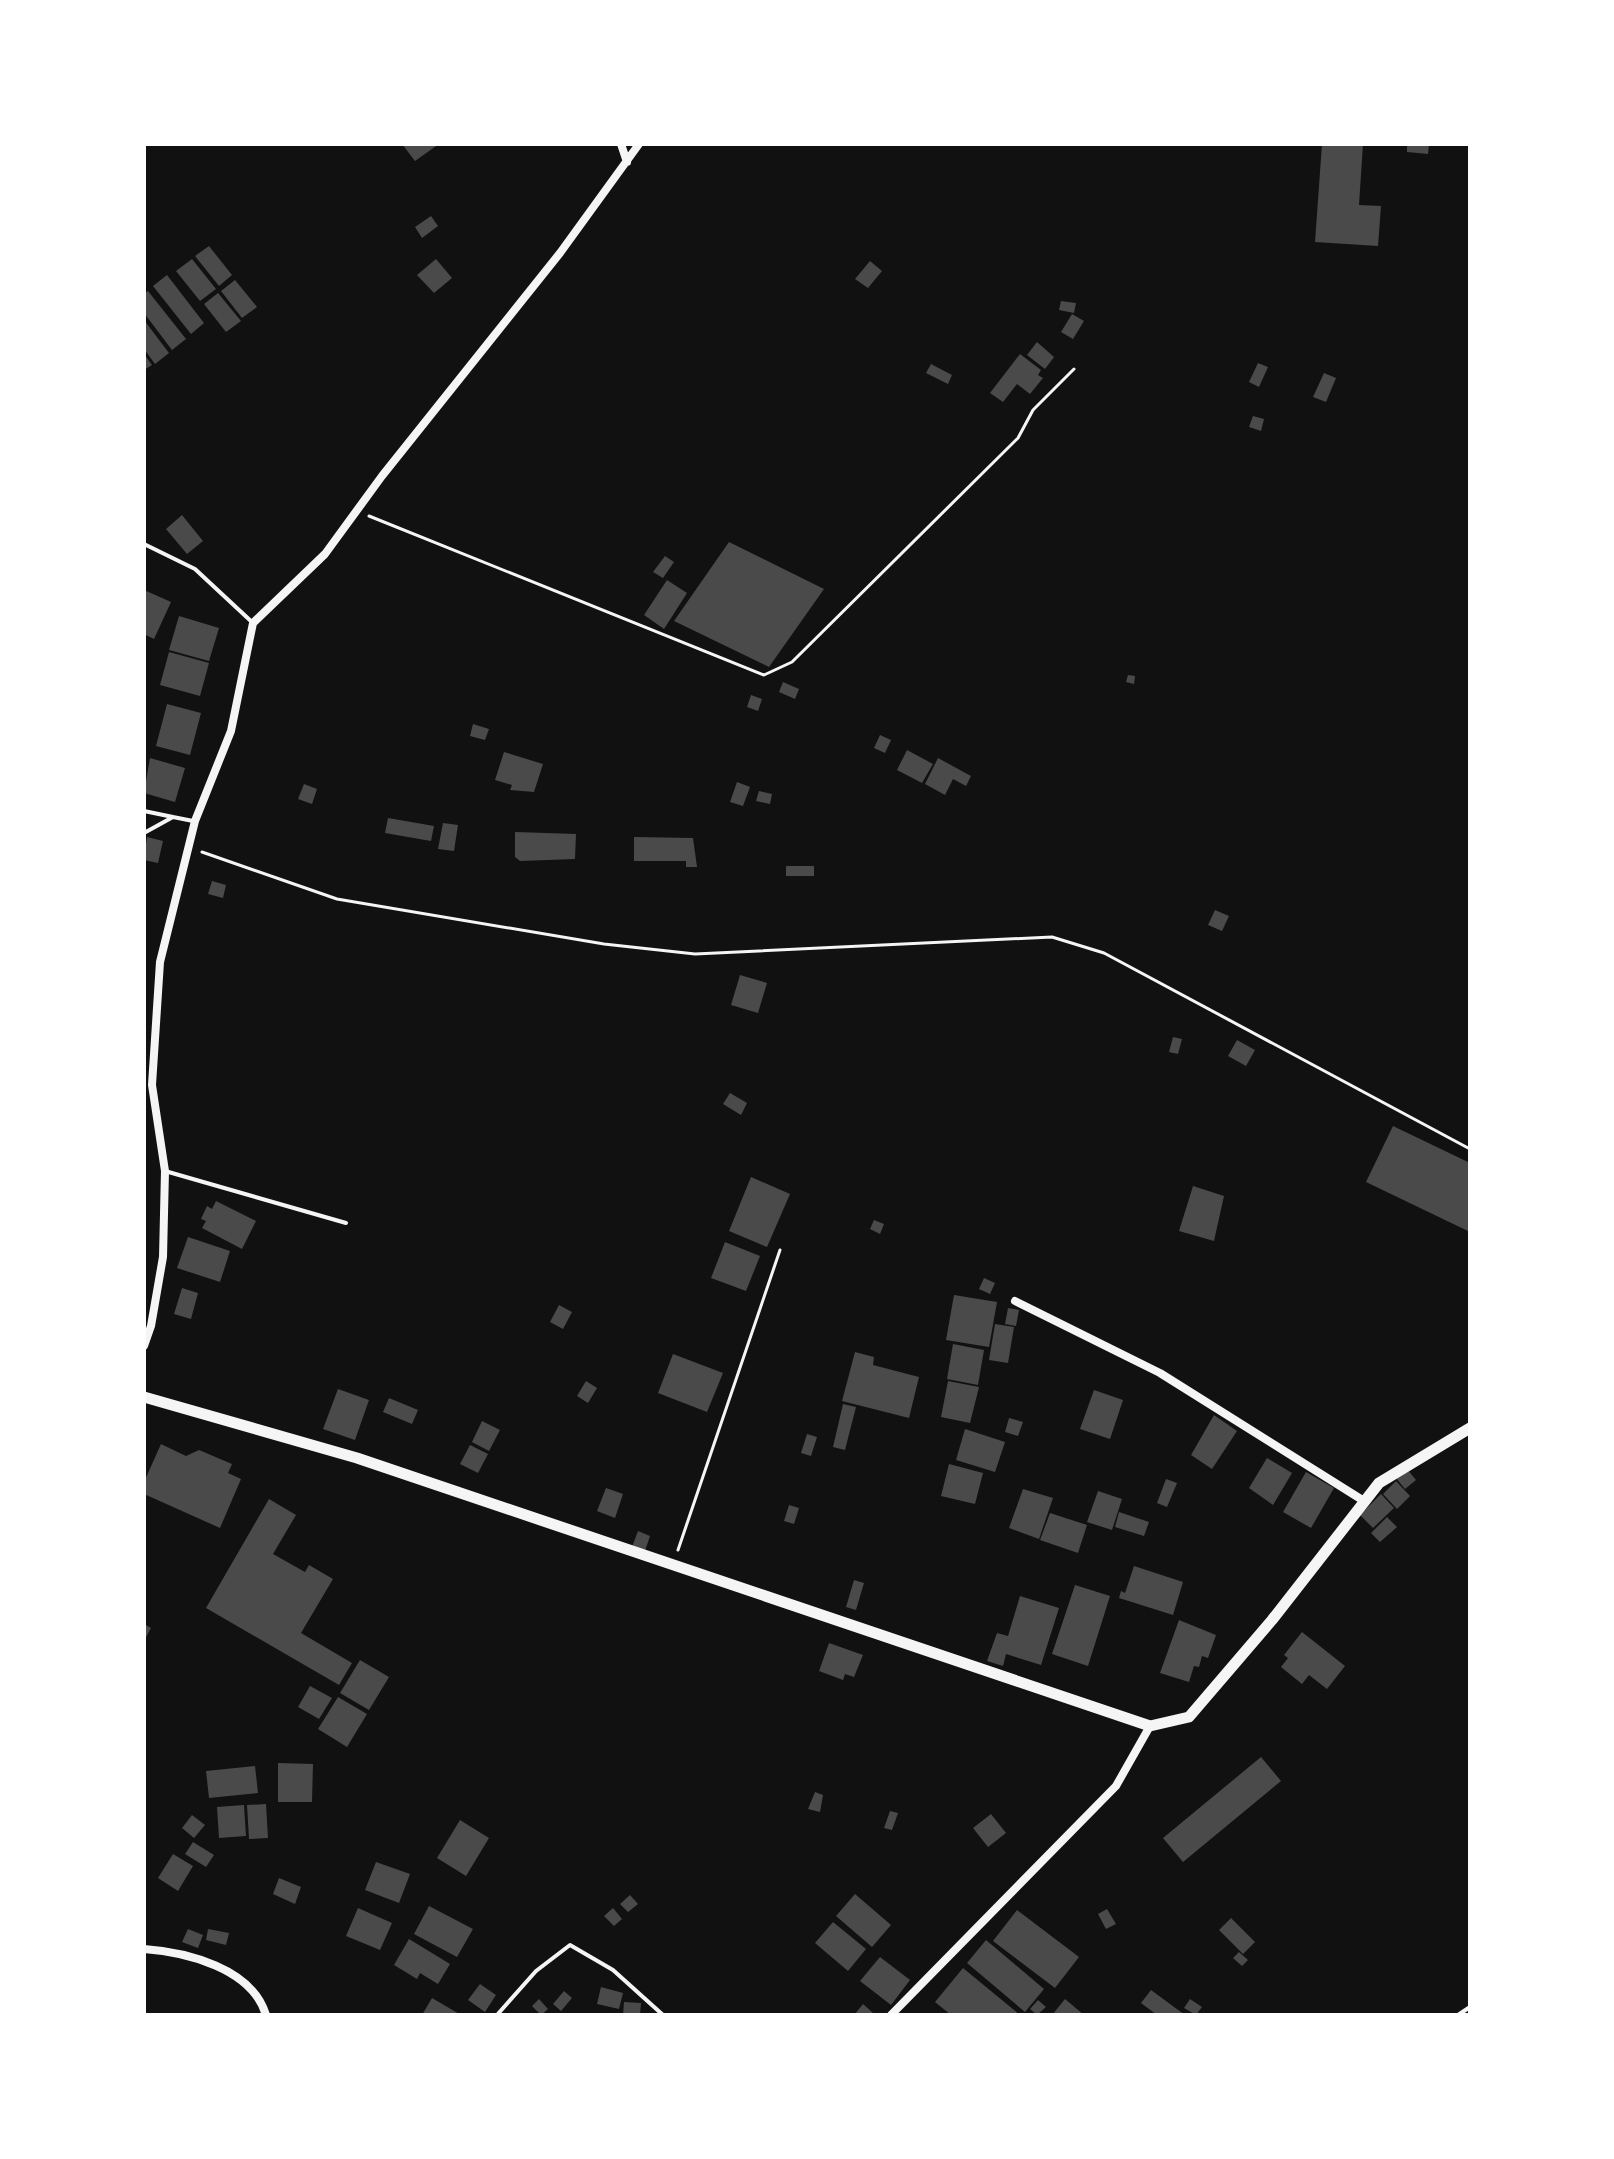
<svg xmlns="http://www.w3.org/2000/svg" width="1614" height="2159" viewBox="0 0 1614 2159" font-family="Ubuntu,sans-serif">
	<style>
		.building { fill: #4a4a4a }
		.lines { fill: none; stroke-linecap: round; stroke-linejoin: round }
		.path { stroke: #f5f5f5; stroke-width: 3 }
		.service { stroke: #f5f5f5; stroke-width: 4 }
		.minor { stroke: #f5f5f5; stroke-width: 8 }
		.tertiary { stroke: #f5f5f5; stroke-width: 11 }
	</style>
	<rect width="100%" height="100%" fill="#111"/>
	<path class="building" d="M 402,144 L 439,144 L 415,161 Z
		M 1322,144 L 1363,144 L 1359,205 L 1381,206 L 1378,246 L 1315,242 Z
		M 1407,144 L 1429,144 L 1428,154 L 1407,152 Z
		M 431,216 L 438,226 L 422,238 L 415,227 Z
		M 209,246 L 232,275 L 219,286 L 195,256 Z
		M 192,259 L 216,289 L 200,301 L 176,271 Z
		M 436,259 L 452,278 L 434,293 L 417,275 Z
		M 870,261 L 882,271 L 868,288 L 855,279 Z
		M 167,275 L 204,323 L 191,334 L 153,286 Z
		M 235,280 L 257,307 L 242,318 L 221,291 Z
		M 148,291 L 186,339 L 172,350 L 144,313 L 144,294 Z
		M 218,293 L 241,321 L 226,332 L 204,304 Z
		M 1061,301 L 1076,303 L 1074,313 L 1059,310 Z
		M 1072,314 L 1084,321 L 1073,339 L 1061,332 Z
		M 144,320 L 169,353 L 155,364 L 144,349 Z
		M 1037,342 L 1054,357 L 1045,369 L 1027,355 Z
		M 144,354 L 152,365 L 144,370 Z
		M 1020,354 L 1041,370 L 1038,375 L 1043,378 L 1030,394 L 1017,384 L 1003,402 L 990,393 Z
		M 1258,363 L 1268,367 L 1259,387 L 1249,382 Z
		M 931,364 L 952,375 L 948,384 L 926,373 Z
		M 1324,373 L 1336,378 L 1326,402 L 1313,397 Z
		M 1253,416 L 1264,419 L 1261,431 L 1249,427 Z
		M 182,515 L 203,541 L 187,554 L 166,529 Z
		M 729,542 L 824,589 L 769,667 L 674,621 Z
		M 665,556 L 674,562 L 663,578 L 653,572 Z
		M 667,580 L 687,593 L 664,629 L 644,615 Z
		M 144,590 L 171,602 L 154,639 L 144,634 Z
		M 179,616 L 219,628 L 209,661 L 169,650 Z
		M 169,652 L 209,663 L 200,696 L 160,685 Z
		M 1128,675 L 1135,676 L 1134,684 L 1126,682 Z
		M 783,682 L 799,689 L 795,699 L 779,692 Z
		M 751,695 L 762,699 L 758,711 L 747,707 Z
		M 167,704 L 201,713 L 190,755 L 156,746 Z
		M 473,724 L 489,729 L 485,740 L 470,736 Z
		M 880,735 L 891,740 L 885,753 L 874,748 Z
		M 907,750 L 933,764 L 922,783 L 897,770 Z
		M 504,752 L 543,764 L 534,792 L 510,790 L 512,785 L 495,780 Z
		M 150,758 L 185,768 L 175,802 L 144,793 Z
		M 938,758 L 971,776 L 966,786 L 953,779 L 945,795 L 925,784 Z
		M 737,782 L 750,787 L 743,806 L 730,802 Z
		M 304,784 L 317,789 L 312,804 L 298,799 Z
		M 759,791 L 772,794 L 770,804 L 756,801 Z
		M 388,818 L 434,826 L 431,841 L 385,833 Z
		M 443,823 L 458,825 L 454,851 L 438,849 Z
		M 515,832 L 576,834 L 575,859 L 520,861 L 515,857 Z
		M 147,837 L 163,841 L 158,863 L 144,860 Z
		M 634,837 L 693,838 L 697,867 L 686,867 L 686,861 L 634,861 Z
		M 786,866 L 814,866 L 814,876 L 786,876 Z
		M 212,881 L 226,885 L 223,898 L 208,894 Z
		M 1215,910 L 1229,916 L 1222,931 L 1208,925 Z
		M 740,975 L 767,983 L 758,1013 L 731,1005 Z
		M 1173,1037 L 1182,1039 L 1178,1054 L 1169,1052 Z
		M 1237,1040 L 1255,1050 L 1246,1066 L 1228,1056 Z
		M 730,1093 L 747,1103 L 741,1115 L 723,1104 Z
		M 1393,1126 L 1470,1163 L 1470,1232 L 1366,1182 Z
		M 751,1177 L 790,1194 L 767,1247 L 729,1231 Z
		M 1193,1186 L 1224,1196 L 1214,1241 L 1179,1231 Z
		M 216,1201 L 256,1221 L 242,1249 L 202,1228 L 206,1221 L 201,1219 L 207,1206 L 212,1209 Z
		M 874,1220 L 884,1224 L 880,1234 L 870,1229 Z
		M 188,1237 L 230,1251 L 220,1282 L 177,1268 Z
		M 725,1242 L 760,1256 L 746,1291 L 711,1278 Z
		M 984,1278 L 995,1283 L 990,1294 L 979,1289 Z
		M 182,1288 L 198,1293 L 191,1319 L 174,1314 Z
		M 954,1295 L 997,1302 L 989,1347 L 946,1340 Z
		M 559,1305 L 572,1312 L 563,1329 L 550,1322 Z
		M 1008,1308 L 1019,1310 L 1016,1326 L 1005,1324 Z
		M 995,1324 L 1014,1327 L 1008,1363 L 989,1360 Z
		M 953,1344 L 984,1350 L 978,1385 L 947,1379 Z
		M 855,1352 L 874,1357 L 873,1365 L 919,1377 L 909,1418 L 842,1401 Z
		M 673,1354 L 723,1373 L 707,1412 L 658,1393 Z
		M 586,1381 L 597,1388 L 588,1403 L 577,1396 Z
		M 948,1381 L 979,1387 L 970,1423 L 941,1417 Z
		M 338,1389 L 369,1400 L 355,1440 L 323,1429 Z
		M 1094,1390 L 1123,1400 L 1110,1439 L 1080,1429 Z
		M 389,1398 L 418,1410 L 412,1424 L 383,1412 Z
		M 843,1404 L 856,1407 L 845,1450 L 833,1447 Z
		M 1214,1415 L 1237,1431 L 1212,1469 L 1191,1455 Z
		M 1009,1418 L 1023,1422 L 1018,1436 L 1005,1432 Z
		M 482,1421 L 500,1430 L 489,1451 L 472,1442 Z
		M 965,1429 L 1005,1442 L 995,1472 L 956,1460 Z
		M 807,1434 L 817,1437 L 811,1456 L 801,1453 Z
		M 161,1444 L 186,1456 L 199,1450 L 232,1464 L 228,1473 L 241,1479 L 220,1528 L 144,1494 L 144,1482 Z
		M 470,1445 L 488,1454 L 478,1473 L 460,1464 Z
		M 1267,1458 L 1292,1473 L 1273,1505 L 1249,1488 Z
		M 949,1464 L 983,1473 L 975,1504 L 941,1496 Z
		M 1407,1469 L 1416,1480 L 1405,1489 L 1396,1478 Z
		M 1306,1472 L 1334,1488 L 1311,1528 L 1283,1512 Z
		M 1166,1479 L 1177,1483 L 1167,1507 L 1157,1503 Z
		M 1396,1481 L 1410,1496 L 1397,1509 L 1383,1494 Z
		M 606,1488 L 623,1494 L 615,1518 L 597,1511 Z
		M 1023,1489 L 1053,1498 L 1039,1539 L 1009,1528 Z
		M 1098,1491 L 1122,1499 L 1112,1530 L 1087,1522 Z
		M 1381,1494 L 1394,1508 L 1373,1528 L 1360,1515 Z
		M 269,1499 L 296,1515 L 273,1554 L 305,1572 L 309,1565 L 333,1579 L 301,1633 L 352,1663 L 339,1685 L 206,1608 Z
		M 789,1505 L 799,1508 L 794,1524 L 784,1521 Z
		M 1119,1512 L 1149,1522 L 1144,1536 L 1115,1527 Z
		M 1050,1513 L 1087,1525 L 1078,1553 L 1040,1540 Z
		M 1387,1517 L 1397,1527 L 1380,1542 L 1371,1533 Z
		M 638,1531 L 650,1536 L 645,1551 L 632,1547 Z
		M 1134,1566 L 1183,1582 L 1173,1615 L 1119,1598 L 1121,1591 L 1125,1593 Z
		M 854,1580 L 864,1583 L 856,1610 L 846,1607 Z
		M 1075,1585 L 1110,1596 L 1088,1666 L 1052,1654 Z
		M 1020,1596 L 1059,1608 L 1041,1665 L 1006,1654 L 1003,1666 L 987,1661 L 997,1633 L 1008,1636 Z
		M 1179,1620 L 1216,1635 L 1208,1658 L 1202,1656 L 1199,1667 L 1194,1666 L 1189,1682 L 1160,1673 Z
		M 144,1624 L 151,1628 L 144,1641 Z
		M 1302,1632 L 1345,1666 L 1327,1689 L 1309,1675 L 1302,1684 L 1281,1667 L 1288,1658 L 1284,1655 Z
		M 829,1643 L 863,1655 L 854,1677 L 845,1674 L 843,1680 L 819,1671 Z
		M 360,1660 L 389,1677 L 369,1710 L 340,1693 Z
		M 310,1686 L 332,1698 L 319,1719 L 298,1707 Z
		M 338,1697 L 367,1714 L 347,1747 L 318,1729 Z
		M 1261,1757 L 1281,1781 L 1183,1862 L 1163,1838 Z
		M 278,1763 L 313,1764 L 312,1802 L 278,1802 Z
		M 255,1766 L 258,1793 L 209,1798 L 206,1771 Z
		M 815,1792 L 823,1795 L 820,1812 L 808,1809 Z
		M 266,1804 L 268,1838 L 249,1839 L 247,1805 Z
		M 244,1805 L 246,1836 L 219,1838 L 217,1807 Z
		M 890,1811 L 898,1813 L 892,1830 L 884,1828 Z
		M 991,1814 L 1006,1833 L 988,1847 L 973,1828 Z
		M 192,1815 L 205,1825 L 194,1838 L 182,1828 Z
		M 460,1820 L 489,1838 L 466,1876 L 437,1858 Z
		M 193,1842 L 214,1855 L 206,1867 L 185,1854 Z
		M 173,1854 L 193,1866 L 178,1891 L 158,1878 Z
		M 376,1862 L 410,1874 L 399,1903 L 365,1890 Z
		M 279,1878 L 301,1887 L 295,1904 L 273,1894 Z
		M 855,1894 L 891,1925 L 872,1947 L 836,1916 Z
		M 630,1895 L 638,1904 L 628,1912 L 620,1904 Z
		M 429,1906 L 473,1929 L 457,1957 L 414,1934 Z
		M 358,1908 L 392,1923 L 380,1950 L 346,1936 Z
		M 613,1908 L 622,1919 L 614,1926 L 604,1916 Z
		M 1107,1909 L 1116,1924 L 1106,1929 L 1098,1914 Z
		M 1017,1910 L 1079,1957 L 1055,1988 L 993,1941 Z
		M 1231,1918 L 1255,1942 L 1243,1954 L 1219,1930 Z
		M 833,1922 L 866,1949 L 848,1971 L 815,1943 Z
		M 188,1929 L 203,1935 L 198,1948 L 182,1942 Z
		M 208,1929 L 229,1933 L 226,1945 L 206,1940 Z
		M 409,1939 L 450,1964 L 438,1984 L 420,1973 L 417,1979 L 394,1965 Z
		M 986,1940 L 1044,1989 L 1025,2012 L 967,1963 Z
		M 1239,1952 L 1248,1960 L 1242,1966 L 1233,1958 Z
		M 880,1957 L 910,1980 L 891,2005 L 860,1981 Z
		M 963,1968 L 1020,2015 L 951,2015 L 935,2002 Z
		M 480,1984 L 496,1995 L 485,2012 L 468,2000 Z
		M 601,1987 L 623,1993 L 619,2009 L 597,2004 Z
		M 1151,1990 L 1185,2015 L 1157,2015 L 1141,2003 Z
		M 564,1991 L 572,1998 L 561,2011 L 553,2004 Z
		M 432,1998 L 461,2015 L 422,2015 Z
		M 539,1999 L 548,2009 L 541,2015 L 532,2006 Z
		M 1065,1999 L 1084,2015 L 1052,2015 Z
		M 1190,1999 L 1202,2007 L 1196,2015 L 1184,2008 Z
		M 1038,2000 L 1046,2007 L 1037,2015 L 1030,2009 Z
		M 624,2002 L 641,2003 L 640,2015 L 623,2015 Z
		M 863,2004 L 873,2013 L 854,2015 Z"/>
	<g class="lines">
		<path class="path" d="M 369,516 L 764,675 L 792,662 L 1018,438 L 1033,410 L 1074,369
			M 202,852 L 337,899 L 604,944 L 695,954 L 1052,937 L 1104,953 L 1470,1149
			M 678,1550 L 780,1250"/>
		<path class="service" d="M 144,544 L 195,569 L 253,623
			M 144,811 L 173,817
			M 144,833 L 173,817 L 193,821
			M 165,1171 L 346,1223
			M 497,2015 L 536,1971 L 570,1945 L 613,1970 L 663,2015
			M 1458,2015 L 1470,2007"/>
		<path class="minor" d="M 621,144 L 627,162
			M 1015,1301 L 1160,1373 L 1364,1501
			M 144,1346 L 151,1326 L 163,1257 L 165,1171 L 152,1085 L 160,962 L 195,821 L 231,731 L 253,623 L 325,554 L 382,476 L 560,253 L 639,144
			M 144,1949 C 186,1952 252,1968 266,2015
			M 891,2015 L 1116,1786 L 1150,1726"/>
		<path class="tertiary" d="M 144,1397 L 357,1458 L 1150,1726 L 1189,1717 L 1272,1620 L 1379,1483 L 1470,1428"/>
	</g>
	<rect width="1614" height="2159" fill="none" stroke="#ffffff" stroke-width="292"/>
</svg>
